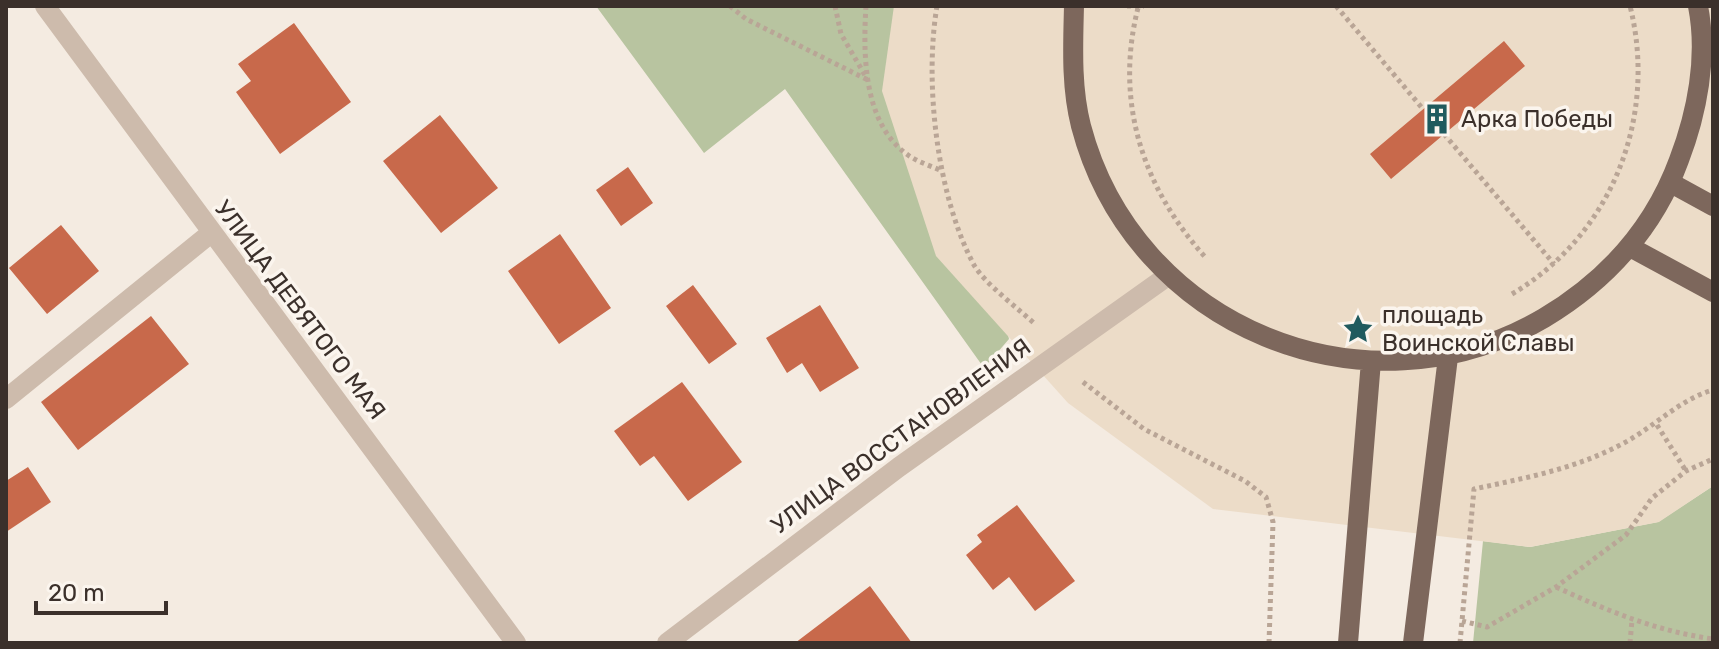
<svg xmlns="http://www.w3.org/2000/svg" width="1719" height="649" viewBox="0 0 1719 649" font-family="Rubik,sans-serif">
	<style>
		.green { fill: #b8c4a0 }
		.plaza { fill: #ecdcc8 }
		.building { fill: #c8694b }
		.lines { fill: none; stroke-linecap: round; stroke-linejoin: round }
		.path { stroke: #b9a596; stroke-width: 5; stroke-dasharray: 4 4; stroke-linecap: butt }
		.minor { stroke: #cdbbac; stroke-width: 20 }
		.major { stroke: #7d675c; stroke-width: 20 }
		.labels { text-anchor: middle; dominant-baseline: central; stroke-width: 7; stroke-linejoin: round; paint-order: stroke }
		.poi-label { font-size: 24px; fill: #3b302b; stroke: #fbf5ee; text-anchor: start }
		.street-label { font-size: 24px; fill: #3b302b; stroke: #fbf5ee }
	</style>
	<rect width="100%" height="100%" fill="#f4ebe1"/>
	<path class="green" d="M 596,6 L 930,6 L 1009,339 L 984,368 L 785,89 L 704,153 Z
		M 1713,486 L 1713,643 L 1473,643 L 1483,541 L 1530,547 L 1658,522 Z"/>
	<path class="plaza" d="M 894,6 L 1713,6 L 1713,486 L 1659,522 L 1530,547 L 1213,509 L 1068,403 L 936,256 L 882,91 Z"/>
	<path class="building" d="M 294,23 L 351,102 L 280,154 L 236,92 L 251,81 L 238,64 Z
		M 1504,41 L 1525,66 L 1391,179 L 1370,154 Z
		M 440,115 L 498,188 L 441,233 L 383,161 Z
		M 628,167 L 653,203 L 621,226 L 596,190 Z
		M 61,225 L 99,271 L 47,314 L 9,268 Z
		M 560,234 L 611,308 L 559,344 L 508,271 Z
		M 693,285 L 737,344 L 709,364 L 666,306 Z
		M 820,305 L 859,368 L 820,392 L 802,363 L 787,373 L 766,338 Z
		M 151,316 L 189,364 L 78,450 L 41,402 Z
		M 682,382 L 742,462 L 688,501 L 654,456 L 640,466 L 614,431 Z
		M 28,467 L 51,502 L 6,532 L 6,481 Z
		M 1017,505 L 1075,581 L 1035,611 L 1009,577 L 993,590 L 966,555 L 982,542 L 977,535 Z
		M 870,586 L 912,643 L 795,643 Z"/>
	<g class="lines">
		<path class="path" d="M 730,6 L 746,19 L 868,80
			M 835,6 L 841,34 L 866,77
			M 866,6 C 863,54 863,124 908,155 C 918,162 931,166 942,171
			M 937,6 C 924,83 937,196 974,265 C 985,284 1019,309 1036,325
			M 1127,6 L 1144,6
			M 1336,6 L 1423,109
			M 1138,8 C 1114,102 1143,189 1207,259
			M 1444,134 L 1554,264
			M 1512,294 C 1612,235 1658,117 1630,6
			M 1083,382 L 1144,429 L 1245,481 L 1266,497 L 1273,522 L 1269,643
			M 1657,425 L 1686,471
			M 1556,587 C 1608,611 1656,631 1713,639
			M 1462,621 L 1487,627 L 1556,587 L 1626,535 L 1652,498 L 1686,471 L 1713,459
			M 1460,643 L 1474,489 C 1525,478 1575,469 1622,444 C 1653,428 1680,399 1713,390
			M 1630,643 L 1632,620"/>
		<path class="minor" d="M 45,6 L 516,643
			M 6,399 L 211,233
			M 667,643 L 899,467 L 1169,275"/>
		<path class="major" d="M 1074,6 C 1073,46 1071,87 1081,126 C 1134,328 1366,422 1544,318 C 1606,281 1654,228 1679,160 C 1697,113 1708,57 1698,6
			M 1671,183 L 1713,206
			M 1630,247 L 1713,292
			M 1348,643 L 1371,361
			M 1413,643 L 1448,357"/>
	</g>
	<defs>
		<g id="building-bare" transform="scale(2.4)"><path d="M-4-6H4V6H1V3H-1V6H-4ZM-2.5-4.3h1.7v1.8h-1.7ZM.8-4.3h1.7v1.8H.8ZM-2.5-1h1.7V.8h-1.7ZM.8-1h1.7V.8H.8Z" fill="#1f5a5e" stroke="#fbf5ee" stroke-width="2.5" paint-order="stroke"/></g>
		<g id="sight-bare" transform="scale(2.4)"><path d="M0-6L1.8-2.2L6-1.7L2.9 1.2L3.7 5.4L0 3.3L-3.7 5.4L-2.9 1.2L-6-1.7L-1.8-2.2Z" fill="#1f5a5e" stroke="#fbf5ee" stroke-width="2.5" paint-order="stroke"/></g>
	</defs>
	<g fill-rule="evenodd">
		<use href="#building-bare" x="1437" y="119"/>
		<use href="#sight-bare" x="1358" y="329"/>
	</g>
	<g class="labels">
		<g class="poi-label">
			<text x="1461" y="119">Арка Победы</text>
			<text x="1382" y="315">площадь<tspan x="1382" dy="28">Воинской Славы</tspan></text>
		</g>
		<g class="street-label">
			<text transform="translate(300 310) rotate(53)">УЛИЦА ДЕВЯТОГО МАЯ</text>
			<text transform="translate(901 436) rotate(-36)">УЛИЦА ВОССТАНОВЛЕНИЯ</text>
		</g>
	</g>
	<rect width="1719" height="649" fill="none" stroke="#3b302b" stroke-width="16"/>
	<path d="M36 601v12h130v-12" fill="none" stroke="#3b302b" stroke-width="4"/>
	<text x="48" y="601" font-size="24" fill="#3b302b" stroke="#fbf5ee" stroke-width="6" paint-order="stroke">20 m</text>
</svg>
